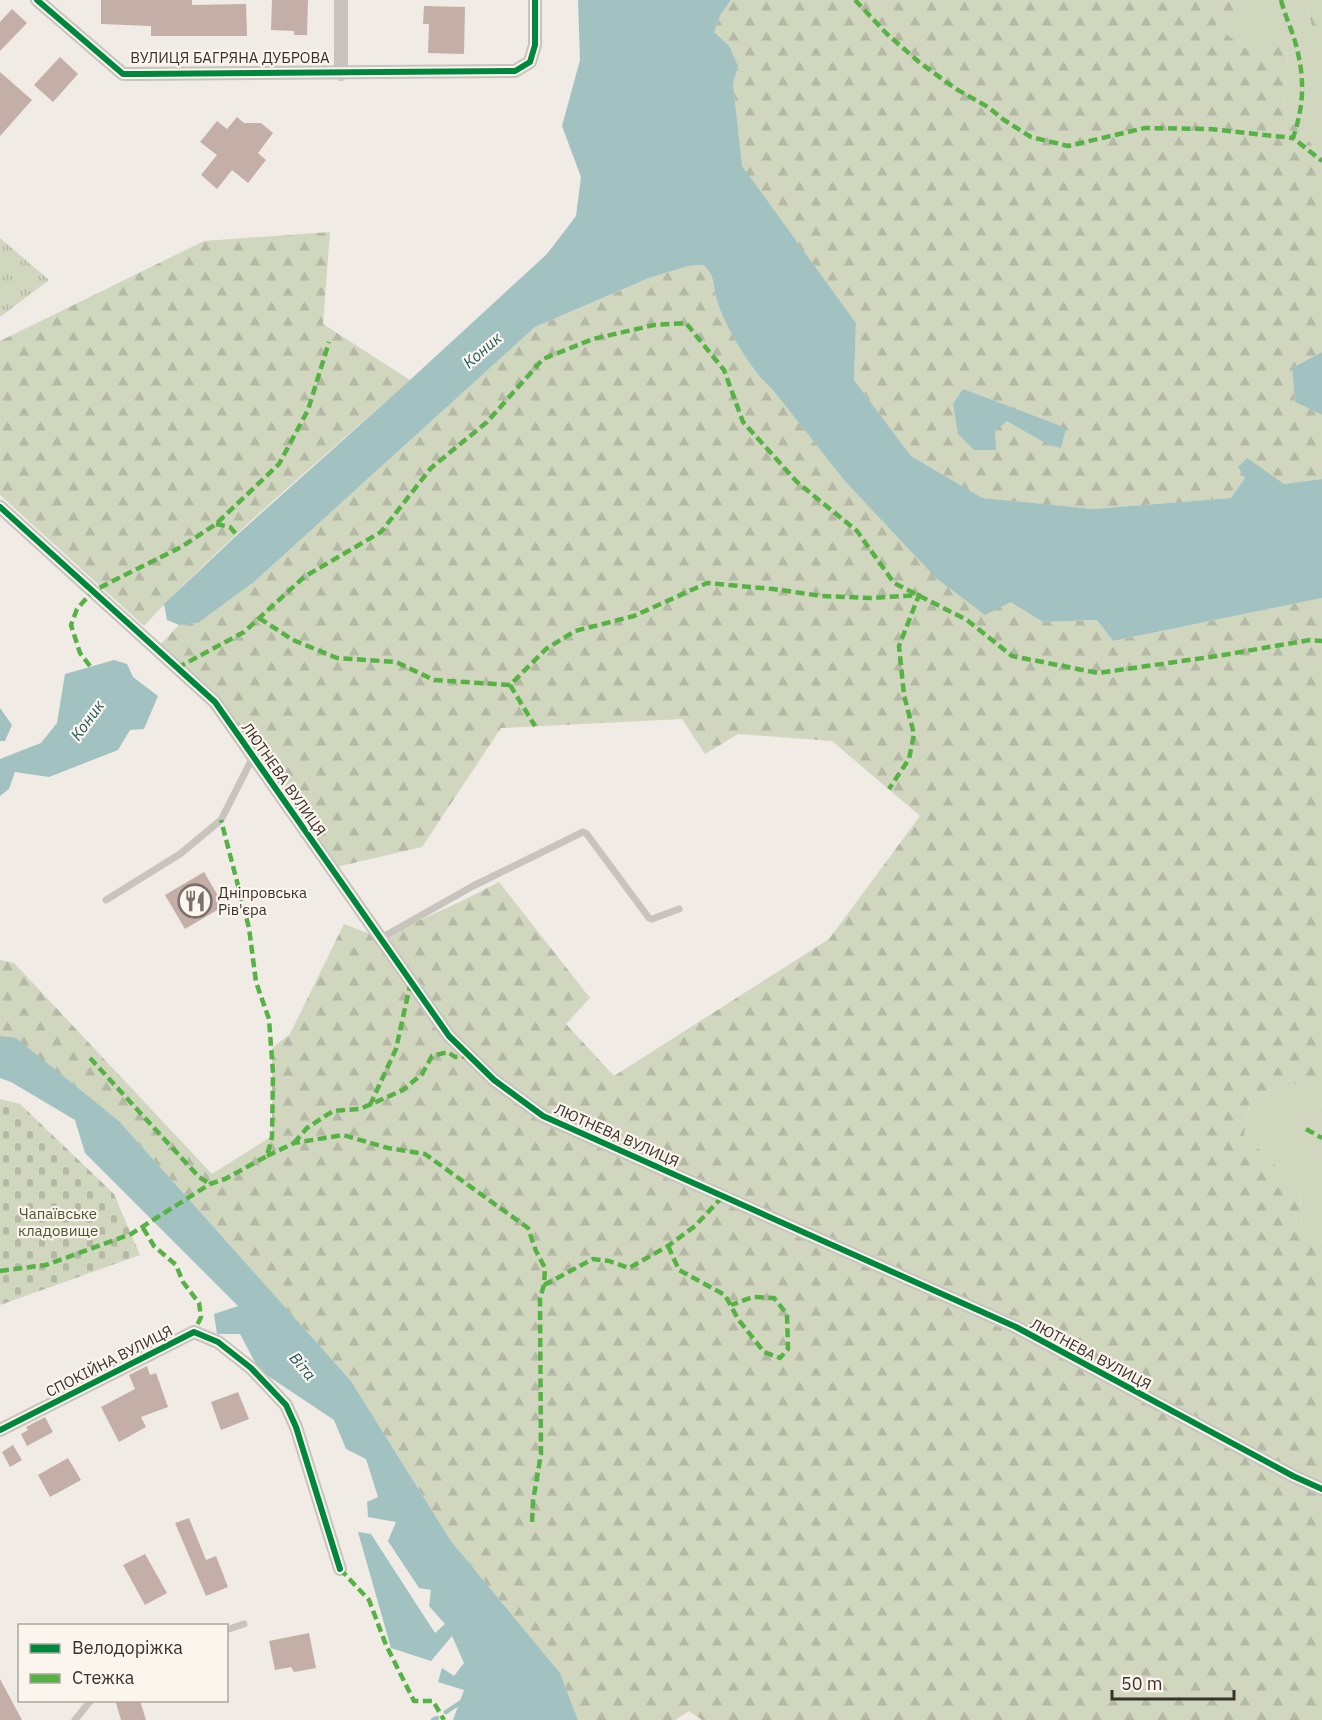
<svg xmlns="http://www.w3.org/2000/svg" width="1322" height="1720" viewBox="0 0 1322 1720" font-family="'IBM Plex Sans',sans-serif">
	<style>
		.grass { fill: #d1d6bf }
		.forest { fill: url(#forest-firs) }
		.cemetery { fill: url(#cemetery-stones) }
		.park { fill: url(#park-tufts) }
		.water { fill: #a1c2c1 }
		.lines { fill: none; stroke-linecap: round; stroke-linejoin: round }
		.stream { stroke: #a1c2c1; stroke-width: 4.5 }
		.building { fill: #c3afa7 }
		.service { stroke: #c9c3be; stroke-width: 7 }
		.minor { stroke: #c9c3be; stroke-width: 14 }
		.quiet { stroke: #57b246; stroke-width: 4.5; stroke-dasharray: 9 4.5; stroke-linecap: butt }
		.cycleway-casing { stroke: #fbf5ee; stroke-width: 10 }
		.cycleway { stroke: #00873e; stroke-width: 6 }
		.labels { text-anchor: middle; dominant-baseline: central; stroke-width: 4.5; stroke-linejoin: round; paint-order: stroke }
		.street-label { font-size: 15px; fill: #3b302b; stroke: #fbf5ee }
		.poi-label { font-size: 15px; fill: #3b302b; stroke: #fbf5ee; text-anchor: start }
		.park-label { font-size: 15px; fill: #4a5a2e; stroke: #fbf5ee }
		.water-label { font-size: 16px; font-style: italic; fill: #1f5a5e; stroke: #fbf5ee }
	</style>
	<defs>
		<pattern id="forest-firs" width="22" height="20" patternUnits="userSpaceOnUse" patternTransform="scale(1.5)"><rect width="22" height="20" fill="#d1d6bf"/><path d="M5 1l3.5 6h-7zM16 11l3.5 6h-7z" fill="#b4b8a4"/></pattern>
		<pattern id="cemetery-stones" width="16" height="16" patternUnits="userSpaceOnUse" patternTransform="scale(1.5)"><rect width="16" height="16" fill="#d1d6bf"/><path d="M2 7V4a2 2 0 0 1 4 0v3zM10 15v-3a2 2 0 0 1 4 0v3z" fill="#b4b8a4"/></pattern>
		<pattern id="park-tufts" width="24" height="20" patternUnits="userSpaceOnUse" patternTransform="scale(1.5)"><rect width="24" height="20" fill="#d1d6bf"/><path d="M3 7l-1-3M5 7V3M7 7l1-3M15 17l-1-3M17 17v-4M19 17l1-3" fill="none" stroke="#b4b8a4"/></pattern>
	</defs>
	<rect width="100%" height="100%" fill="#f0ebe5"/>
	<path class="grass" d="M 1230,0 L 1305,0 L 1312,26 L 1322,26 L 1322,156 L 1284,114 L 1287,48 L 1244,47 L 1214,26 L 1235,12 Z
		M 1290,1080 L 1322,1105 L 1322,1241 L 1302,1232 L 1300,1190 L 1244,1134 L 1250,1100 Z"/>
	<path class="forest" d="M 731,0 L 1230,0 L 1235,12 L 1215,26 L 1244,47 L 1287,47 L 1284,114 L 1322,156 L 1322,352 L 1292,368 L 1295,402 L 1322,415 L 1322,479 L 1284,484 L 1245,478 L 1231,498 L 1093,509 L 981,498 L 911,456 L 854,380 L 856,323 L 741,166 L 733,84 L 738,66 L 714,32 L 721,14 Z
		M 1305,0 L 1322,0 L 1322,26 L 1312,26 Z
		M 330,232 L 323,324 L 410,380 C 320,460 226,538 144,626 L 0,495 L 0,341 L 204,241 Z
		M 704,265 C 717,282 712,287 718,305 C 727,328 753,373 772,389 L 844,480 L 1011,601 L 1043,622 L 1097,620 L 1113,641 L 1322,598 L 1322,1105 L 1290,1080 L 1250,1100 L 1244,1134 L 1300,1190 L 1302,1232 L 1322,1241 L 1322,1720 L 702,1720 L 689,1711 L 675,1720 L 578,1720 L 560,1673 L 451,1541 L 351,1381 L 119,1121 L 16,1039 L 0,1036 L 0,960 L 14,963 L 212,1174 L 272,1136 L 272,1048 L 290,1034 L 344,924 L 381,938 L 462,901 L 499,882 L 590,998 L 566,1024 L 614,1076 L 829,939 L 920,816 L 832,741 L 738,734 L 705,754 L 682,719 L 501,728 L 422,847 L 332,868 L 215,702 L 157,648 L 179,625 L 198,623 L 254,582 L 535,327 L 649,278 L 688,266 Z"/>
	<path class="cemetery" d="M 0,1099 L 20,1104 L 114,1194 L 140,1255 L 0,1305 Z"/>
	<path class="park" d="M 0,238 L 49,280 L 0,317 Z"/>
	<path class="water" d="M 578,0 L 731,0 L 721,14 L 714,32 L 729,46 L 738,66 L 733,84 L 742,166 L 856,323 L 854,380 L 911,456 L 982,498 L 1093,509 L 1231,498 L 1245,478 L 1238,467 L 1247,458 L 1284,484 L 1322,479 L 1322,598 L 1113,641 L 1097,620 L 1043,622 L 1011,602 L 985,615 L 935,577 L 844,480 L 772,389 C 753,373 726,328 718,304 C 712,287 717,280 704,265 L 688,266 L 649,278 L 535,327 L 254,582 L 198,623 L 179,625 L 167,620 L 164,604 L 237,535 L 410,380 L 547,254 L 576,216 L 581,177 L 562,126 L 580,60 Z
		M 1322,352 L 1322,415 L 1295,402 L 1292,368 Z
		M 963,389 L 1066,428 L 1061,448 L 1047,444 L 1007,421 L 995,431 L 996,450 L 974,450 L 958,434 L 953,404 Z
		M 114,660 L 127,664 L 133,677 L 158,696 L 144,729 L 130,730 L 118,750 L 49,777 L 15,772 L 9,789 L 0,796 L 0,759 L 41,743 L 57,723 L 65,674 Z
		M 0,708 L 12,725 L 5,741 L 0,741 Z
		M 0,1036 L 16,1038 L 119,1121 L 351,1381 L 451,1541 L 560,1673 L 578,1720 L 453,1720 L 464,1690 L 438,1682 L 442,1668 L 454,1676 L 464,1663 L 452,1636 L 431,1661 L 391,1648 L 358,1532 L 371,1534 L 435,1633 L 445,1624 L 429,1606 L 431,1590 L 419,1588 L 388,1541 L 396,1522 L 368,1517 L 367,1502 L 378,1497 L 366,1459 L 346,1449 L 334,1420 L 259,1370 L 240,1334 L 217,1334 L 214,1314 L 238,1306 L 85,1153 L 75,1120 L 11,1082 L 0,1078 Z"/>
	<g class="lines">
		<path class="stream" d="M 446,1712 L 464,1700
			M 433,1720 L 437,1718"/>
	</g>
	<path class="building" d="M 101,0 L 192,0 L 192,5 L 246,4 L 247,36 L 151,36 L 151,26 L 101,24 Z
		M 272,0 L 308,0 L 307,35 L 294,35 L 294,31 L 271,30 Z
		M 424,6 L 465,7 L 464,54 L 428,53 L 429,24 L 423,24 Z
		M 12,9 L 27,23 L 0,51 L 0,22 Z
		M 60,57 L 78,74 L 53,102 L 34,85 Z
		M 0,72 L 32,100 L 0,136 Z
		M 237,117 L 244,123 L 261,123 L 273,133 L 258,153 L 266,160 L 248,183 L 232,170 L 217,189 L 201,175 L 217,155 L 200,142 L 217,121 L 227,129 Z
		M 204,872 L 224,906 L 185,929 L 165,895 Z
		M 147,1366 L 150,1375 L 156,1373 L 168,1407 L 141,1417 L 146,1427 L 119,1442 L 101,1407 L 135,1389 L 129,1375 Z
		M 238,1392 L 249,1419 L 221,1430 L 211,1402 Z
		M 45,1417 L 53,1432 L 27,1446 L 21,1434 L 28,1430 L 26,1427 Z
		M 13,1445 L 22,1460 L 10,1467 L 2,1452 Z
		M 68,1458 L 81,1480 L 50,1497 L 38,1475 Z
		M 189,1518 L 206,1560 L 216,1556 L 228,1587 L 206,1596 L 175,1523 Z
		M 145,1554 L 167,1593 L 145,1605 L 123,1565 Z
		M 309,1633 L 316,1668 L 294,1672 L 291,1667 L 275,1670 L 269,1641 Z
		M 0,1679 L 22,1720 L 0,1720 Z
		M 124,1701 L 140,1701 L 146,1720 L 121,1720 L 116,1703 Z"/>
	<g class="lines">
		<path class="service" d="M 106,900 L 180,854 L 221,820 L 253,757
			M 381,938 L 473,886 L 583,832 L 586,833 L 649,918 L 652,919 L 679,909
			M 226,1630 L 244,1624
			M 75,1720 L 91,1700"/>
		<path class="minor" d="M 37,0 L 123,74 L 139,74 L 515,71 L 530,62 L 535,45 L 535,0
			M 341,0 L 341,74
			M 0,507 L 215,702 L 449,1036 L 494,1080 L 543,1116 L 1016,1327 L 1293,1476 L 1322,1489
			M 0,1430 L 194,1332 L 218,1342 L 251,1368 L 286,1405 L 296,1427 L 340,1569"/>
		<path class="quiet" d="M 855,0 L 887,34 L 919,62 L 956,89 L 988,107 L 1004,120 L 1031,137 L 1068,146 L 1145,128 L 1210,129 L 1293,138
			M 1281,0 C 1285,16 1292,30 1296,45 C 1305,79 1304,105 1293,138 L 1322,161
			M 216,524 L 230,527 L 237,535
			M 259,618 L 293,640 L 337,658 L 396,662 L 434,680 L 510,685 L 546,649 L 575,631 L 634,616 L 707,583 L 773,589 L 822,596 L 871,598 L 919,595 L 899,646 L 904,695 L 914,734 L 909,759 L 889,789
			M 90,666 L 80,653 L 71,625 L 77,609 L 93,591 L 183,546 L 216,524 L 279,464 L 308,410 L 329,342
			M 177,668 L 244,632 L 304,577 L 381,532 L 431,468 L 487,422 L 543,359 L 593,339 L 654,325 L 686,323 L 724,370 L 743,422 L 797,482 L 857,531 L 894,583 L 967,620 L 1012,656 L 1098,673 L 1217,656 L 1310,640 L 1322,641
			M 510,685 L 535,726
			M 90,1058 L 199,1177 L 210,1184
			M 370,1105 L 396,1049 L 411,981
			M 1306,1129 L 1322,1138
			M 294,1143 L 307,1128 L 333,1111 L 360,1109 L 403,1090 L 422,1074 L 432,1056 L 448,1052 L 455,1057 L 470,1056
			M 267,1156 L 294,1143 L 343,1135 L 388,1148 L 425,1154 L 528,1228 L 536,1251 L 545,1268 L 544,1285 L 540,1298 L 541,1454 L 533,1501 L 532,1523
			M 143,1228 L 154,1246 L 176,1265 L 183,1282 L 199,1303 L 201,1317 L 194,1332
			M 668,1246 L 679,1270 L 725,1295 L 738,1319 L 764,1352 L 780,1358 L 788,1349 L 787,1314 L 774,1298 L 753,1297 L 731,1305
			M 0,1271 L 46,1265 L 131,1234 L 210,1184 L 225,1179 L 267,1156 L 272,1137 L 273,1073 L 269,1019 L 256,982 L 249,928 L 221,820
			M 544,1285 L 593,1259 L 609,1261 L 629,1268 L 668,1246 L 695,1226 L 724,1195
			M 340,1569 L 369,1600 L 386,1645 L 414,1701 L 433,1701 L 444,1720"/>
		<g class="cycleway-casing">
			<path id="cycleway" d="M 37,0 L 123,74 L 139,74 L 515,71 L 530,62 L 535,45 L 535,0
				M 0,507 L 215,702 L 449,1036 L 494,1080 L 543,1116 L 1016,1327 L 1293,1476 L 1322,1489
				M 0,1430 L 194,1332 L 218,1342 L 251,1368 L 286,1405 L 296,1427 L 340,1569"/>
		</g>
		<use href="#cycleway" class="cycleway"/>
	</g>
	<defs>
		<g id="restaurant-ring" transform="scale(1.725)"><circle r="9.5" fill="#fbf5ee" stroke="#7a716c" stroke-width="1.5"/><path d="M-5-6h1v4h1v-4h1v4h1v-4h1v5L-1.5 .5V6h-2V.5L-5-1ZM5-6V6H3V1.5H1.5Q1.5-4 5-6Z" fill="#7a716c"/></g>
	</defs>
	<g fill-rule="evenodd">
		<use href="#restaurant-ring" x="195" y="901"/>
	</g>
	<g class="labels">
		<g class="street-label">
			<text x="230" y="57">ВУЛИЦЯ БАГРЯНА ДУБРОВА</text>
			<text transform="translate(284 779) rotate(55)">ЛЮТНЕВА ВУЛИЦЯ</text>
			<text transform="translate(617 1135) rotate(24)">ЛЮТНЕВА ВУЛИЦЯ</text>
			<text transform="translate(1091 1354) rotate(28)">ЛЮТНЕВА ВУЛИЦЯ</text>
			<text transform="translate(109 1361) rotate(-27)">СПОКІЙНА ВУЛИЦЯ</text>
		</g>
		<g class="poi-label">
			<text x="218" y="892">Дніпровська<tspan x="218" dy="17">Рів'єра</tspan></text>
		</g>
		<g class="park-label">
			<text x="58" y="1213">Чапаївське<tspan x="58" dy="17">кладовище</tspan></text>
		</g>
		<g class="water-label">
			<text transform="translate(482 350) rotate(-41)">Коник</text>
			<text transform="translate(87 720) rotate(-54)">Коник</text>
			<text transform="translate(303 1366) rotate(50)">Віта</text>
		</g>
	</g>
	<rect x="18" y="1624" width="210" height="78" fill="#fbf5ee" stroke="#aea6a0" stroke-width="1.5"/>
	<rect x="30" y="1644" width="30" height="9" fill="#00873e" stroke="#aea6a0" stroke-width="1.5"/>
	<text x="72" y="1654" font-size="18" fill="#3b302b">Велодоріжка</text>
	<rect x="30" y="1674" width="30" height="9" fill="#57b246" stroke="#aea6a0" stroke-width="1.5"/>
	<text x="72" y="1684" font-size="18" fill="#3b302b">Стежка</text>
	<path d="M1112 1690v9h122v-9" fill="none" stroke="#3b302b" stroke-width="3"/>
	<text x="1121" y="1690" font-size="18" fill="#3b302b" stroke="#fbf5ee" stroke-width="4.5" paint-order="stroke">50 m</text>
</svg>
